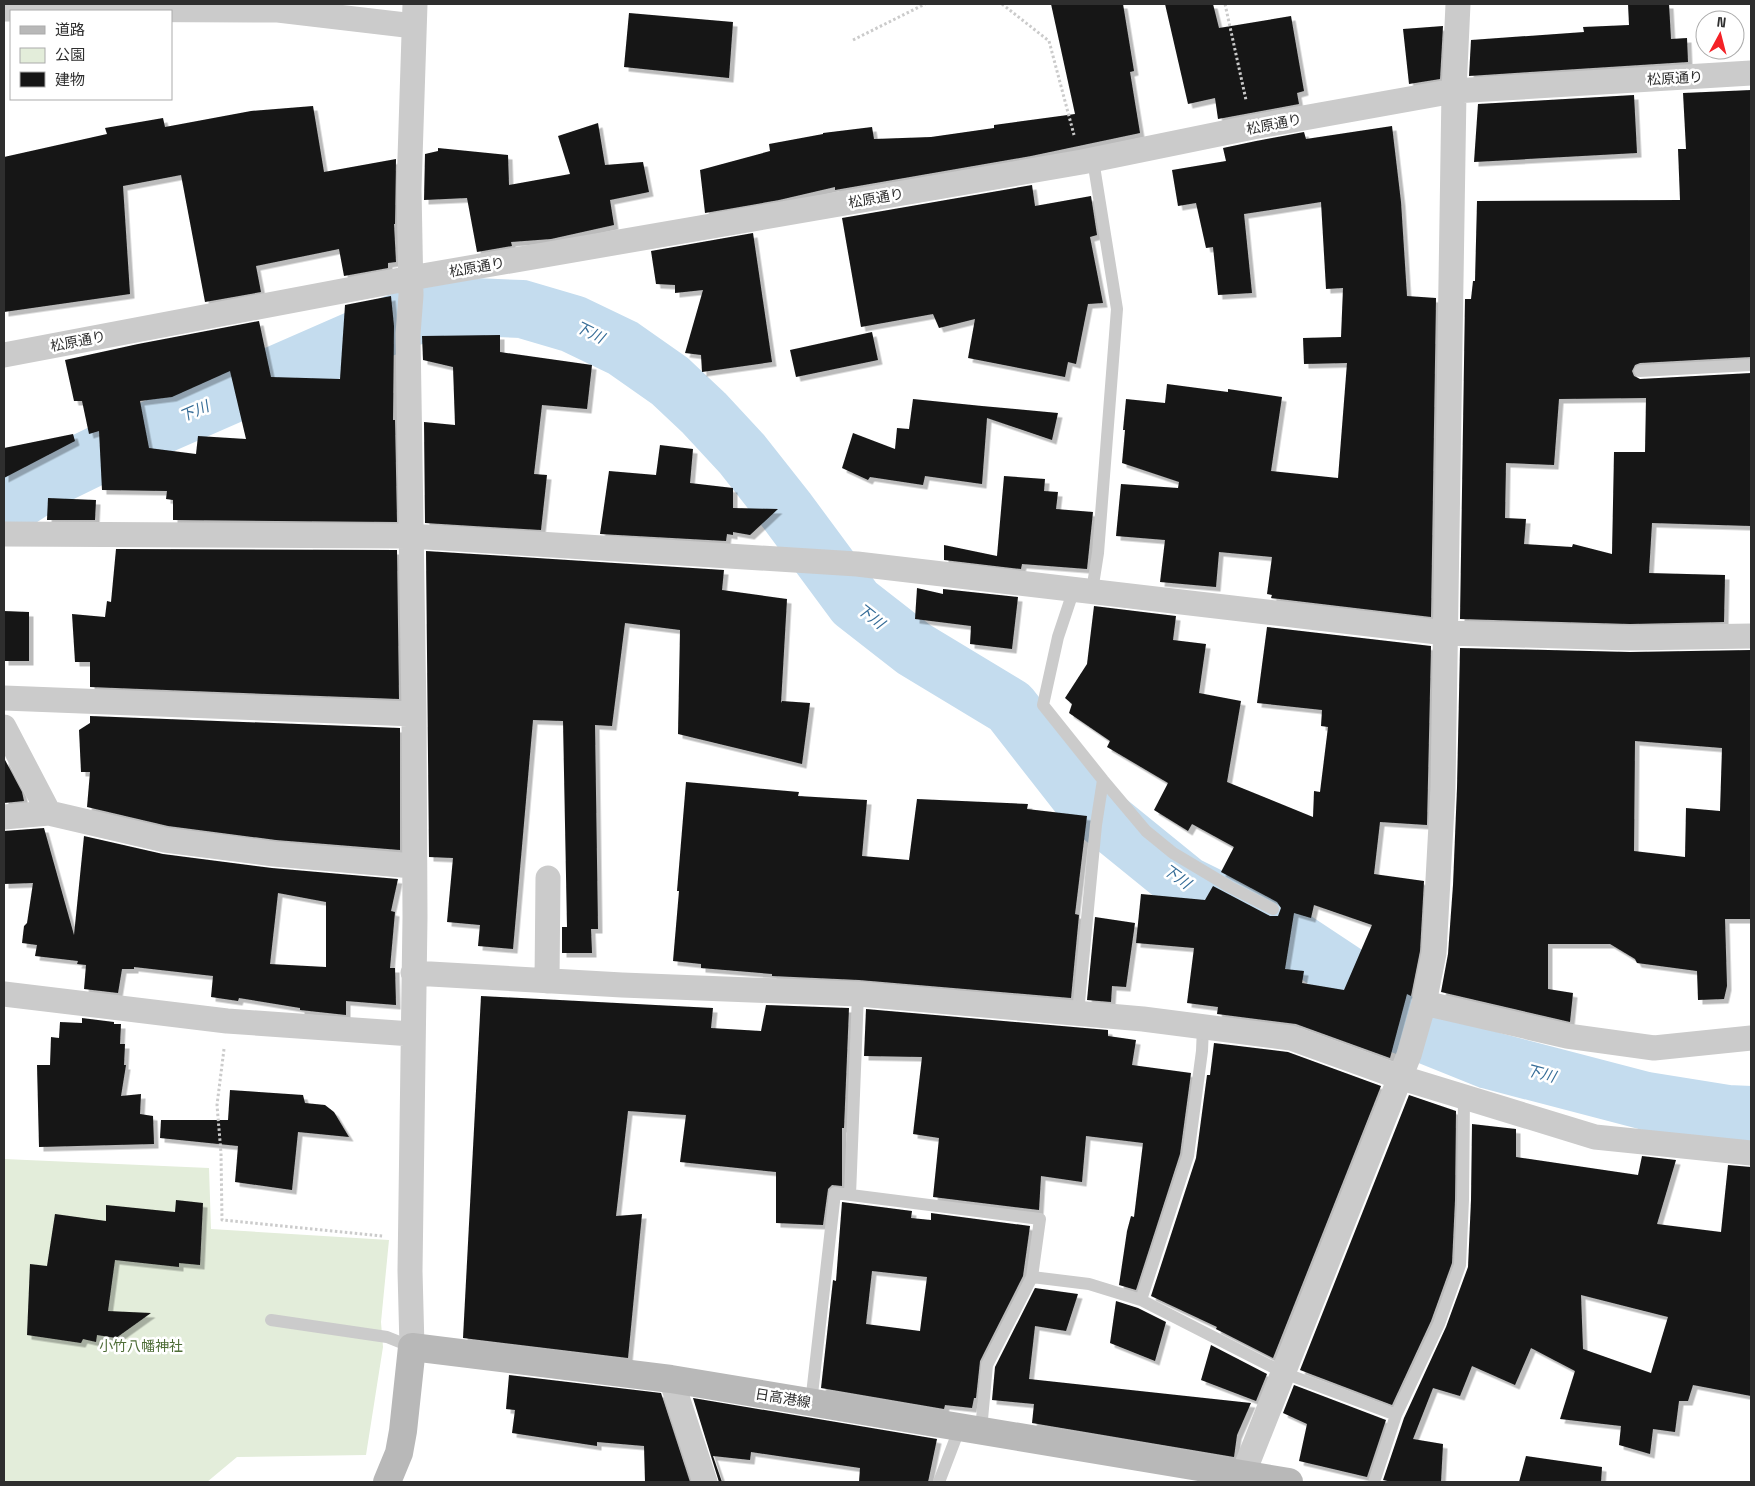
<svg xmlns="http://www.w3.org/2000/svg" width="1755" height="1486" viewBox="0 0 1755 1486" font-family="'Space Grotesk','Noto Sans JP',sans-serif">
	<style>
		.green { fill: #e3edda }
		.lines { fill: none; stroke-linecap: round; stroke-linejoin: round }
		.river { stroke: #c4dcee; stroke-width: 58 }
		.building { fill: #151515; fill-rule: evenodd; filter: url(#shadow) }
		.path { stroke: #cbcbcb; stroke-width: 3; stroke-dasharray: 2.5 2.5; stroke-linecap: butt }
		.service { stroke: #cbcbcb; stroke-width: 12 }
		.minor { stroke: #cbcbcb; stroke-width: 25 }
		.secondary { stroke: #b8b8b8; stroke-width: 28 }
		.labels { text-anchor: middle; dominant-baseline: central; stroke-width: 5; stroke-linejoin: round; paint-order: stroke }
		.street-label { font-size: 14px; fill: #2e2e2e; stroke: #fff }
		.park-label { font-size: 14px; fill: #4e6d37; stroke: #fff }
		.water-label { font-size: 15px; font-style: italic; fill: #356c97; stroke: #fff }
	</style>
	<defs>
		<filter id="shadow"><feDropShadow dx="4.5" dy="4.5" stdDeviation="0" flood-color="#0004"/></filter>
	</defs>
	<rect width="100%" height="100%" fill="#fff"/>
	<path class="green" d="M 4,1159 L 209,1168 L 211,1229 L 389,1240 L 381,1322 L 383,1347 L 366,1455 L 237,1457 L 207,1482 L 4,1482 Z"/>
	<g class="lines">
		<path class="river" d="M 4,509 L 55,476 L 141,434 L 369,334 L 424,312 L 473,307 L 522,309 L 573,324 L 623,348 L 670,381 L 704,413 L 742,454 L 787,511 L 855,603 L 914,649 L 1010,707 L 1085,803 L 1186,885 L 1287,935 L 1364,986 L 1397,1023 L 1489,1060 L 1646,1101 L 1727,1114 L 1751,1115"/>
	</g>
	<path class="building" d="M 1051,4 L 1123,4 L 1134,71 L 1130,72 L 1140,133 L 1031,156 L 835,190 L 835,187 L 779,200 L 705,213 L 700,170 L 770,151 L 769,144 L 823,134 L 823,133 L 872,127 L 874,139 L 931,137 L 994,128 L 994,125 L 1075,114 Z
		M 1165,4 L 1213,4 L 1219,28 L 1291,16 L 1304,91 L 1297,93 L 1299,104 L 1218,119 L 1215,98 L 1188,104 Z
		M 1628,4 L 1669,4 L 1671,39 L 1687,38 L 1688,62 L 1469,76 L 1471,40 L 1584,32 L 1583,27 L 1629,25 Z
		M 629,13 L 733,22 L 729,78 L 624,67 Z
		M 1443,26 L 1440,79 L 1409,84 L 1403,29 Z
		M 1751,90 L 1751,357 L 1640,363 L 1635,365 L 1632,371 L 1634,376 L 1640,379 L 1751,373 L 1751,526 L 1652,523 L 1649,573 L 1725,575 L 1724,622 L 1630,624 L 1460,619 L 1465,299 L 1471,299 L 1473,281 L 1475,281 L 1477,201 L 1680,200 L 1678,149 L 1686,149 L 1683,93 ZM 1646,398 L 1645,452 L 1614,452 L 1612,554 L 1573,544 L 1572,547 L 1524,544 L 1526,519 L 1505,518 L 1506,463 L 1554,465 L 1559,399 Z
		M 1634,95 L 1637,153 L 1474,162 L 1478,104 Z
		M 313,106 L 324,172 L 396,159 L 395,224 L 394,224 L 396,262 L 388,263 L 388,268 L 344,276 L 339,249 L 256,266 L 261,292 L 205,302 L 181,175 L 123,186 L 130,294 L 4,312 L 4,157 L 107,134 L 105,128 L 163,118 L 165,127 L 251,111 Z
		M 598,123 L 605,165 L 643,162 L 649,192 L 610,200 L 614,225 L 551,239 L 511,242 L 512,246 L 477,252 L 467,198 L 424,200 L 425,154 L 438,151 L 438,148 L 508,155 L 509,185 L 570,174 L 558,136 Z
		M 1392,126 L 1401,202 L 1407,296 L 1436,298 L 1431,617 L 1271,598 L 1272,595 L 1267,594 L 1272,557 L 1219,552 L 1216,587 L 1160,582 L 1165,540 L 1116,536 L 1121,484 L 1178,488 L 1179,482 L 1122,463 L 1125,430 L 1123,430 L 1126,399 L 1165,403 L 1167,384 L 1228,392 L 1228,389 L 1282,397 L 1271,471 L 1338,478 L 1347,363 L 1304,364 L 1303,338 L 1341,337 L 1343,288 L 1326,289 L 1321,202 L 1244,214 L 1252,293 L 1218,295 L 1213,247 L 1206,248 L 1196,203 L 1178,206 L 1172,170 L 1226,161 L 1223,148 L 1256,141 L 1304,132 L 1306,139 Z
		M 1032,185 L 1035,206 L 1091,196 L 1097,235 L 1090,237 L 1103,303 L 1088,304 L 1076,364 L 1068,362 L 1065,377 L 968,358 L 975,319 L 939,328 L 933,314 L 861,327 L 842,218 Z
		M 753,233 L 772,362 L 702,372 L 701,355 L 685,353 L 703,290 L 675,293 L 675,285 L 656,284 L 651,251 Z
		M 391,296 L 394,326 L 393,420 L 395,420 L 397,522 L 173,520 L 173,500 L 166,499 L 167,491 L 102,490 L 99,431 L 89,434 L 82,401 L 74,401 L 65,360 L 138,344 L 259,321 L 271,377 L 340,379 L 345,305 ZM 230,371 L 246,439 L 198,436 L 196,454 L 149,448 L 140,401 L 172,397 Z
		M 872,332 L 878,360 L 796,377 L 790,350 Z
		M 500,335 L 500,352 L 592,365 L 587,409 L 542,405 L 534,474 L 547,475 L 541,530 L 425,523 L 424,422 L 455,425 L 453,367 L 423,360 L 422,336 Z
		M 913,399 L 982,406 L 1058,413 L 1052,440 L 987,418 L 982,484 L 925,476 L 923,485 L 870,477 L 868,480 L 842,468 L 853,433 L 895,449 L 897,428 L 909,429 Z
		M 73,434 L 75,441 L 4,478 L 4,448 Z
		M 660,445 L 693,449 L 690,483 L 733,488 L 733,508 L 778,509 L 750,535 L 733,532 L 733,535 L 727,534 L 726,541 L 600,534 L 609,471 L 656,475 Z
		M 1004,476 L 1045,479 L 1044,491 L 1058,492 L 1056,509 L 1093,512 L 1087,569 L 1022,564 L 1021,569 L 944,560 L 944,545 L 997,556 Z
		M 48,498 L 96,500 L 95,520 L 47,520 Z
		M 116,549 L 397,550 L 399,699 L 90,687 L 90,662 L 75,662 L 72,614 L 105,617 L 107,601 L 111,602 Z
		M 426,551 L 724,570 L 722,590 L 787,599 L 781,703 L 782,701 L 810,703 L 802,764 L 678,734 L 680,630 L 625,623 L 612,726 L 595,725 L 598,929 L 591,929 L 592,953 L 562,953 L 562,927 L 567,927 L 563,721 L 533,720 L 513,949 L 478,946 L 480,925 L 447,922 L 453,858 L 429,857 Z
		M 917,588 L 943,594 L 943,589 L 1018,597 L 1012,649 L 970,644 L 971,626 L 915,619 Z
		M 1094,606 L 1176,616 L 1173,640 L 1206,644 L 1199,693 L 1241,701 L 1227,782 L 1313,817 L 1314,791 L 1320,792 L 1328,727 L 1321,726 L 1322,710 L 1257,703 L 1267,627 L 1431,646 L 1427,825 L 1380,822 L 1374,874 L 1424,881 L 1420,951 L 1411,996 L 1407,994 L 1390,1058 L 1296,1024 L 1217,1014 L 1218,1007 L 1187,1003 L 1194,948 L 1136,943 L 1141,894 L 1205,900 L 1213,886 L 1270,916 L 1278,916 L 1281,908 L 1277,902 L 1221,872 L 1234,847 L 1192,824 L 1188,831 L 1154,810 L 1168,783 L 1107,747 L 1110,741 L 1069,713 L 1072,704 L 1065,698 L 1087,664 ZM 1314,905 L 1372,925 L 1344,990 L 1302,983 L 1304,971 L 1285,969 L 1294,913 L 1311,918 Z
		M 4,611 L 29,612 L 29,661 L 4,661 Z
		M 1460,648 L 1630,652 L 1751,650 L 1751,919 L 1725,919 L 1727,986 L 1724,999 L 1698,1000 L 1697,971 L 1637,963 L 1635,959 L 1610,944 L 1548,944 L 1548,989 L 1573,993 L 1570,1022 L 1441,992 L 1448,954 L 1453,885 L 1457,788 ZM 1635,741 L 1722,748 L 1720,811 L 1686,808 L 1685,857 L 1634,851 Z
		M 90,716 L 400,728 L 400,850 L 276,840 L 168,826 L 87,807 L 90,772 L 81,772 L 79,730 L 90,723 Z
		M 4,758 L 22,792 L 24,801 L 4,803 Z
		M 686,782 L 799,792 L 798,796 L 867,800 L 862,856 L 909,860 L 917,799 L 1028,804 L 1027,809 L 1087,816 L 1075,914 L 1079,915 L 1071,998 L 859,980 L 772,976 L 772,974 L 701,968 L 701,964 L 673,961 L 679,891 L 677,891 Z
		M 44,828 L 74,935 L 84,836 L 163,854 L 272,868 L 398,879 L 391,911 L 395,912 L 390,968 L 395,968 L 396,1005 L 346,1001 L 346,1015 L 300,1010 L 300,1008 L 239,998 L 238,1001 L 211,997 L 213,976 L 134,967 L 134,969 L 122,969 L 118,993 L 84,989 L 86,965 L 77,964 L 78,961 L 35,956 L 37,945 L 22,943 L 24,926 L 27,923 L 33,883 L 4,884 L 4,831 ZM 278,893 L 326,902 L 326,967 L 270,964 Z
		M 1095,917 L 1135,923 L 1126,987 L 1112,986 L 1111,1002 L 1087,1000 Z
		M 481,996 L 713,1008 L 711,1028 L 761,1031 L 766,1005 L 849,1008 L 844,1128 L 842,1128 L 842,1186 L 832,1185 L 828,1189 L 823,1225 L 776,1223 L 776,1172 L 680,1162 L 686,1115 L 628,1111 L 616,1216 L 642,1214 L 628,1358 L 463,1338 Z
		M 866,1009 L 1108,1030 L 1108,1036 L 1136,1040 L 1132,1065 L 1191,1073 L 1180,1154 L 1136,1290 L 1119,1285 L 1127,1231 L 1131,1216 L 1134,1217 L 1143,1143 L 1086,1136 L 1082,1182 L 1041,1176 L 1039,1210 L 933,1197 L 939,1138 L 913,1134 L 922,1057 L 864,1056 Z
		M 82,1018 L 114,1022 L 114,1024 L 121,1024 L 120,1044 L 125,1044 L 124,1065 L 126,1065 L 121,1096 L 141,1094 L 140,1114 L 153,1116 L 154,1144 L 39,1147 L 37,1065 L 50,1065 L 51,1037 L 59,1038 L 60,1022 L 82,1023 Z
		M 1214,1043 L 1288,1052 L 1381,1086 L 1273,1358 L 1216,1329 L 1217,1327 L 1151,1296 L 1196,1158 L 1207,1075 L 1210,1075 Z
		M 230,1090 L 303,1095 L 305,1103 L 325,1105 L 334,1112 L 349,1137 L 298,1132 L 292,1190 L 235,1182 L 238,1146 L 160,1138 L 161,1120 L 228,1120 Z
		M 1409,1095 L 1456,1111 L 1455,1200 L 1452,1263 L 1431,1321 L 1392,1405 L 1300,1370 Z
		M 1472,1124 L 1516,1129 L 1516,1157 L 1638,1175 L 1642,1156 L 1676,1160 L 1657,1224 L 1721,1232 L 1728,1165 L 1751,1167 L 1751,1396 L 1693,1385 L 1688,1401 L 1679,1401 L 1675,1432 L 1653,1429 L 1650,1454 L 1619,1445 L 1621,1426 L 1560,1419 L 1575,1371 L 1531,1348 L 1515,1385 L 1472,1366 L 1460,1396 L 1433,1388 L 1413,1439 L 1443,1444 L 1441,1482 L 1392,1482 L 1383,1480 L 1404,1418 L 1446,1327 L 1468,1267 L 1471,1200 ZM 1581,1295 L 1668,1317 L 1651,1373 L 1583,1349 Z
		M 176,1200 L 203,1203 L 200,1265 L 179,1263 L 179,1267 L 115,1260 L 108,1311 L 151,1313 L 116,1338 L 97,1335 L 96,1342 L 83,1339 L 81,1343 L 27,1335 L 30,1264 L 47,1266 L 55,1214 L 106,1221 L 106,1205 L 175,1212 Z
		M 842,1202 L 912,1211 L 911,1218 L 931,1220 L 931,1213 L 1030,1226 L 1023,1276 L 980,1361 L 976,1398 L 974,1398 L 972,1408 L 945,1405 L 944,1409 L 821,1388 L 833,1280 L 836,1281 ZM 872,1271 L 927,1277 L 920,1331 L 866,1324 Z
		M 1035,1288 L 1078,1294 L 1066,1331 L 1035,1326 L 1029,1379 L 1251,1403 L 1237,1435 L 1234,1457 L 1032,1423 L 1034,1404 L 992,1400 L 995,1367 Z
		M 1116,1301 L 1138,1308 L 1166,1322 L 1155,1361 L 1110,1343 Z
		M 1211,1345 L 1267,1374 L 1256,1401 L 1201,1380 Z
		M 509,1375 L 661,1393 L 690,1482 L 645,1482 L 644,1446 L 597,1442 L 597,1446 L 512,1433 L 515,1410 L 506,1409 Z
		M 1294,1385 L 1386,1420 L 1367,1477 L 1299,1461 L 1307,1424 L 1283,1413 Z
		M 693,1398 L 937,1439 L 928,1482 L 859,1482 L 860,1468 L 751,1452 L 750,1460 L 713,1456 L 722,1482 L 719,1482 Z
		M 1526,1456 L 1602,1467 L 1601,1482 L 1519,1482 Z"/>
	<g class="lines">
		<path class="path" d="M 1002,4 L 1049,41 L 1074,135
			M 1225,4 L 1246,100
			M 853,40 L 925,4
			M 224,1049 L 217,1105 L 221,1153 L 222,1220 L 383,1236"/>
		<path class="service" d="M 1640,371 L 1751,365
			M 1074,589 L 1058,637 L 1043,705 L 1103,780 L 1146,831 L 1173,853 L 1230,887 L 1273,909
			M 1092,591 L 1098,553 L 1117,309 L 1093,160
			M 1078,1013 L 1096,825 L 1103,780
			M 850,1195 L 858,994
			M 1141,1300 L 1188,1156 L 1202,1051 L 1203,1027
			M 271,1320 L 387,1337 L 412,1347
			M 811,1403 L 835,1193 L 1040,1219 L 1032,1277 L 1089,1284 L 1141,1300 L 1284,1373 L 1396,1415
			M 981,1430 L 987,1365 L 1032,1277
			M 939,1482 L 960,1427
			M 1374,1482 L 1396,1415 L 1439,1324 L 1460,1265 L 1463,1200 L 1464,1097"/>
		<path class="minor" d="M 4,9 L 278,10 L 414,26
			M 4,355 L 411,278 L 1082,162 L 1253,127 L 1454,91 L 1751,73
			M 4,534 L 410,536 L 857,564 L 1446,633 L 1630,638 L 1751,636
			M 4,698 L 414,714
			M 4,727 L 49,813 L 165,840 L 274,854 L 413,866
			M 4,817 L 49,813
			M 413,973 L 622,985 L 858,994 L 1143,1019 L 1291,1038 L 1399,1077 L 1595,1137 L 1751,1153
			M 547,981 L 548,878
			M 4,994 L 227,1021 L 412,1034
			M 1424,1003 L 1567,1036 L 1654,1048 L 1751,1038
			M 412,1347 L 410,1271 L 415,917 L 414,714 L 408,334 L 411,295 L 409,189 L 415,4
			M 671,1379 L 705,1482
			M 1240,1482 L 1409,1055 L 1424,1003 L 1434,953 L 1443,788 L 1454,91 L 1458,4"/>
		<path class="secondary" d="M 387,1482 L 399,1453 L 403,1431 L 412,1347 L 671,1379 L 1289,1482"/>
	</g>
	<g class="labels">
		<g class="street-label">
			<text transform="translate(1675 78) rotate(-3)">松原通り</text>
			<text transform="translate(1274 124) rotate(-11)">松原通り</text>
			<text transform="translate(876 198) rotate(-10)">松原通り</text>
			<text transform="translate(477 267) rotate(-10)">松原通り</text>
			<text transform="translate(78 341) rotate(-11)">松原通り</text>
			<text transform="translate(783 1398) rotate(9)">日高港線</text>
		</g>
		<g class="park-label">
			<text x="141" y="1346">小竹八幡神社</text>
		</g>
		<g class="water-label">
			<text transform="translate(590 332) rotate(26)">下川</text>
			<text transform="translate(194 411) rotate(-23)">下川</text>
			<text transform="translate(871 616) rotate(38)">下川</text>
			<text transform="translate(1177 876) rotate(36)">下川</text>
			<text transform="translate(1541 1073) rotate(15)">下川</text>
		</g>
	</g>
	<rect width="1755" height="1486" fill="none" stroke="#2e2e2e" stroke-width="10"/>
	<rect x="10" y="10" width="162" height="90" fill="#ffffff" stroke="#ababab"/>
	<rect x="20" y="26" width="25" height="8" fill="#b8b8b8" stroke="#ababab"/>
	<text x="55" y="35" font-size="15" fill="#2e2e2e">道路</text>
	<rect x="20" y="48" width="25" height="15" fill="#e3edda" stroke="#ababab"/>
	<text x="55" y="60" font-size="15" fill="#2e2e2e">公園</text>
	<rect x="20" y="72" width="25" height="15" fill="#151515" stroke="#ababab"/>
	<text x="55" y="85" font-size="15" fill="#2e2e2e">建物</text>
	<g transform="translate(1720 35) rotate(7)"><circle r="24" fill="#ffffff" stroke="#ababab"/>
	<path d="M0-4L9 19L0 12L-9 19Z" fill="#f42126"/>
	<text y="-8" font-size="14" font-weight="bold" text-anchor="middle" fill="#2e2e2e">N</text>
	</g>
</svg>
